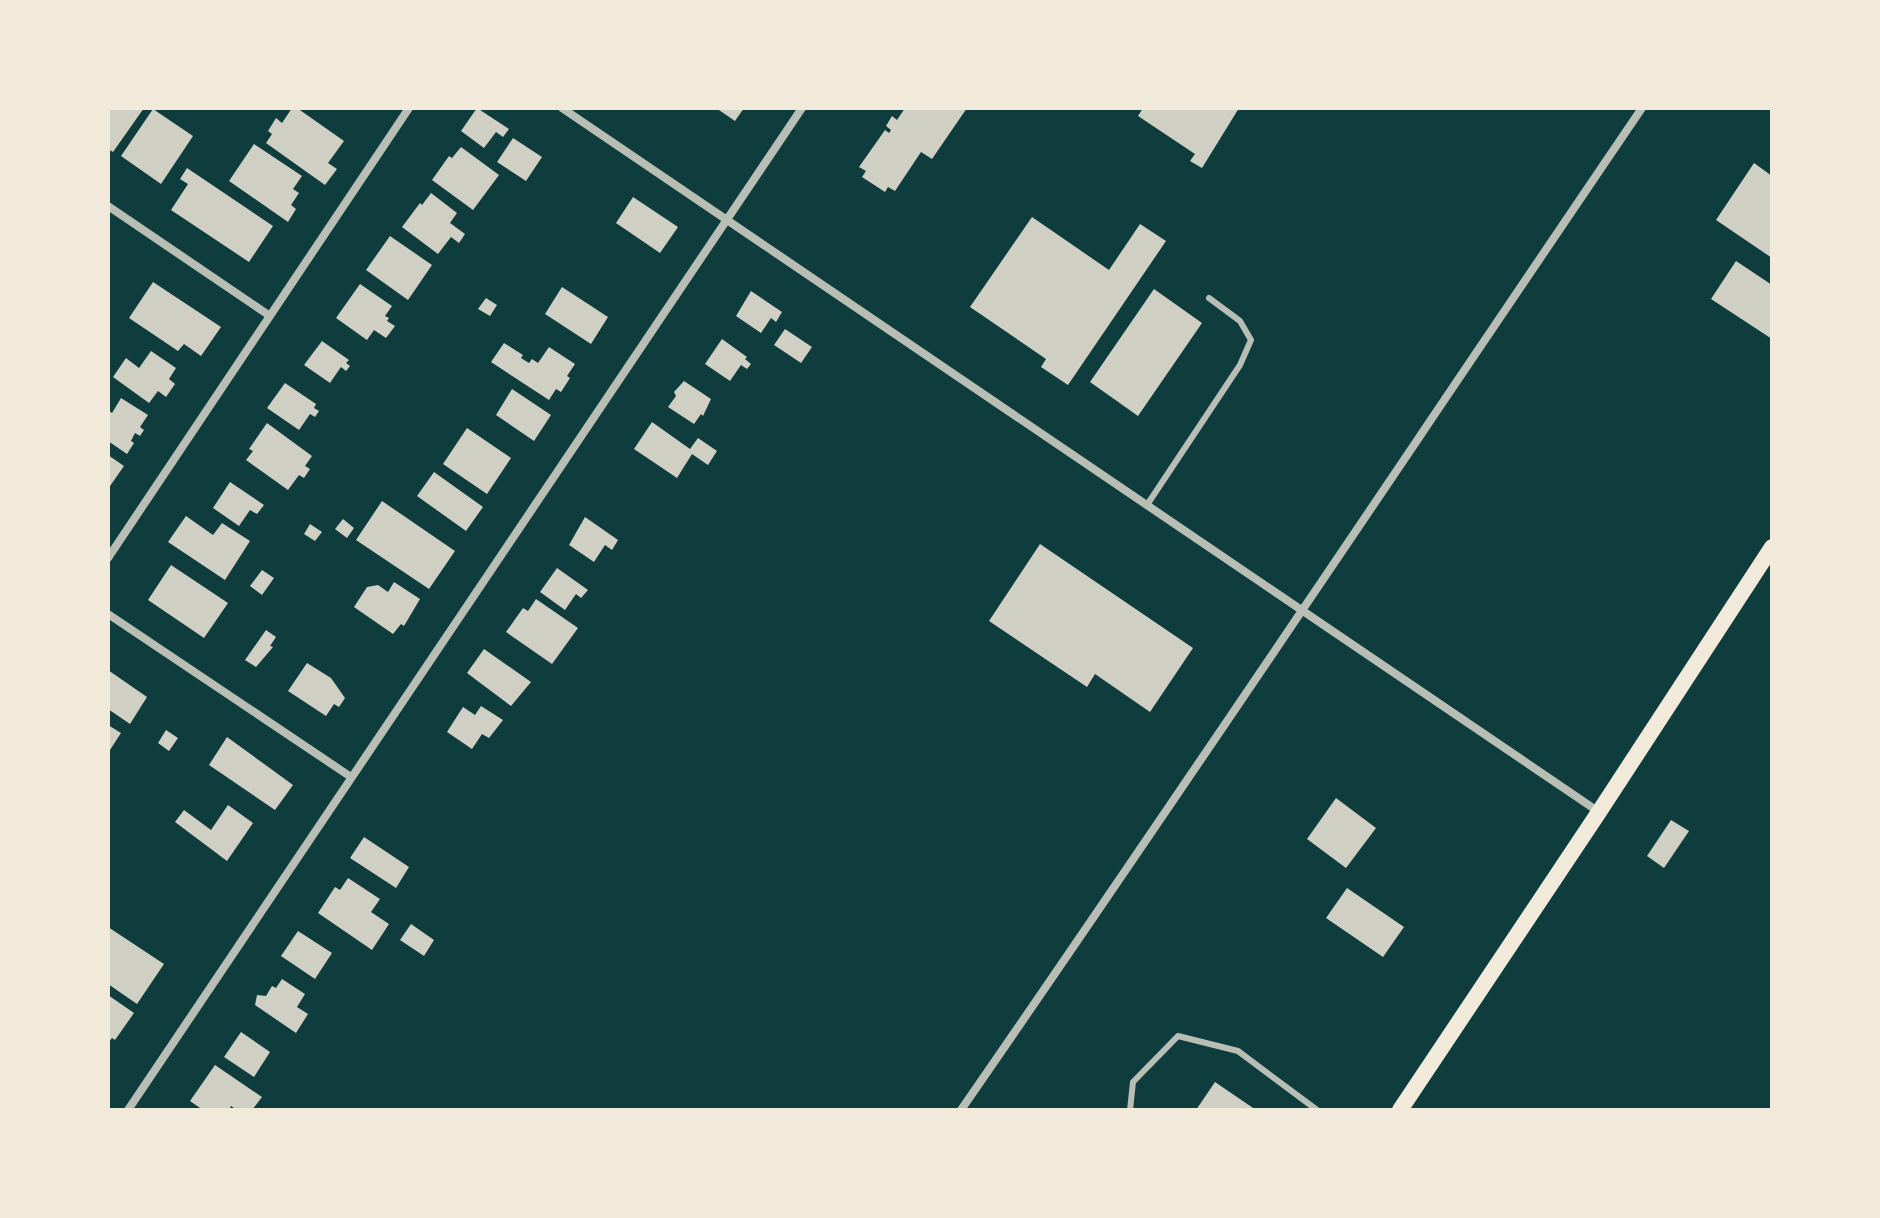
<svg xmlns="http://www.w3.org/2000/svg" width="1880" height="1218" viewBox="0 0 1880 1218" font-family="Barlow,sans-serif">
	<style>
		.building { fill: #cfcfc3 }
		.lines { fill: none; stroke-linecap: round; stroke-linejoin: round }
		.service { stroke: #b8beb3; stroke-width: 6 }
		.minor { stroke: #b8beb3; stroke-width: 8 }
		.secondary { stroke: #f1e9da; stroke-width: 16 }
	</style>
	<rect width="100%" height="100%" fill="#0f3d3e"/>
	<path class="building" d="M 108,108 L 144,108 L 113,152 L 108,149 Z
		M 292,108 L 297,108 L 344,141 L 328,163 L 337,169 L 325,185 L 266,143 L 272,134 L 268,131 L 276,118 L 282,123 Z
		M 477,108 L 509,129 L 503,137 L 496,132 L 484,148 L 461,131 Z
		M 716,108 L 744,108 L 735,121 Z
		M 905,108 L 967,108 L 932,159 L 921,152 L 895,191 L 888,187 L 885,192 L 862,177 L 866,171 L 859,167 L 885,130 L 889,133 L 891,130 L 886,126 L 892,116 L 897,120 Z
		M 1143,108 L 1239,108 L 1202,168 L 1190,161 L 1195,154 L 1138,116 Z
		M 153,109 L 193,136 L 161,184 L 121,156 Z
		M 513,138 L 542,157 L 526,181 L 497,162 Z
		M 254,144 L 302,176 L 293,189 L 299,193 L 291,205 L 296,209 L 288,222 L 229,181 Z
		M 461,147 L 499,175 L 473,210 L 432,180 L 449,156 L 452,158 Z
		M 1754,163 L 1772,176 L 1772,258 L 1716,220 Z
		M 187,168 L 273,226 L 249,262 L 171,210 L 188,184 L 180,179 Z
		M 431,193 L 457,213 L 450,223 L 465,234 L 459,243 L 451,237 L 438,254 L 402,227 L 420,203 L 422,205 Z
		M 633,197 L 678,227 L 660,253 L 616,223 Z
		M 1032,217 L 1109,270 L 1140,224 L 1166,241 L 1068,385 L 1041,367 L 1046,359 L 970,307 Z
		M 390,236 L 432,265 L 408,300 L 366,270 Z
		M 1736,261 L 1772,285 L 1772,339 L 1711,299 Z
		M 153,282 L 221,327 L 201,356 L 184,344 L 178,351 L 129,318 Z
		M 360,284 L 392,306 L 385,316 L 389,318 L 387,321 L 395,326 L 386,338 L 374,330 L 367,340 L 336,318 Z
		M 562,287 L 608,317 L 591,344 L 545,314 Z
		M 1154,289 L 1202,323 L 1138,416 L 1090,382 Z
		M 751,291 L 782,312 L 776,322 L 771,318 L 761,333 L 736,316 Z
		M 486,298 L 497,305 L 490,316 L 478,309 Z
		M 785,329 L 812,347 L 801,363 L 774,345 Z
		M 722,339 L 747,357 L 745,359 L 751,364 L 747,369 L 741,365 L 730,381 L 705,364 Z
		M 322,341 L 349,360 L 346,363 L 350,366 L 346,371 L 341,367 L 330,383 L 304,365 Z
		M 504,343 L 523,355 L 521,358 L 529,363 L 532,359 L 538,363 L 549,347 L 575,364 L 567,376 L 570,378 L 561,392 L 556,389 L 549,400 L 491,362 Z
		M 151,351 L 176,368 L 169,379 L 175,384 L 166,397 L 158,391 L 149,403 L 113,377 L 126,358 L 139,368 Z
		M 684,381 L 711,399 L 703,416 L 701,414 L 694,424 L 668,407 L 676,396 L 674,392 Z
		M 285,383 L 316,404 L 314,408 L 319,411 L 315,417 L 310,414 L 299,430 L 267,408 Z
		M 512,389 L 551,415 L 534,441 L 496,415 Z
		M 121,398 L 148,415 L 140,427 L 144,430 L 140,436 L 135,433 L 131,441 L 134,443 L 127,454 L 108,441 L 108,410 L 112,413 Z
		M 652,422 L 690,449 L 698,438 L 717,451 L 708,465 L 692,454 L 677,478 L 634,449 Z
		M 267,423 L 312,456 L 305,466 L 310,469 L 304,478 L 299,475 L 288,490 L 246,460 L 253,451 L 249,449 Z
		M 467,428 L 511,458 L 487,494 L 443,464 Z
		M 108,455 L 124,466 L 108,489 Z
		M 434,472 L 483,507 L 466,531 L 417,496 Z
		M 230,482 L 264,505 L 257,514 L 250,510 L 239,526 L 213,508 Z
		M 382,501 L 455,551 L 429,589 L 356,540 Z
		M 186,516 L 213,535 L 222,523 L 250,541 L 225,580 L 168,542 Z
		M 585,517 L 618,540 L 612,550 L 605,545 L 594,562 L 569,545 Z
		M 343,519 L 354,528 L 347,538 L 335,529 Z
		M 310,524 L 322,532 L 315,541 L 304,534 Z
		M 1040,544 L 1193,648 L 1150,712 L 1095,674 L 1087,687 L 989,621 Z
		M 171,565 L 228,603 L 204,638 L 148,600 Z
		M 557,568 L 588,590 L 581,598 L 576,594 L 565,610 L 540,592 Z
		M 262,570 L 274,578 L 262,595 L 250,586 Z
		M 394,582 L 420,599 L 404,626 L 401,624 L 393,634 L 354,607 L 367,587 L 378,585 L 388,592 Z
		M 536,599 L 578,628 L 552,664 L 506,632 L 523,608 L 528,611 Z
		M 266,630 L 276,637 L 270,646 L 273,647 L 256,667 L 245,660 Z
		M 484,649 L 531,682 L 511,706 L 467,673 Z
		M 307,663 L 331,678 L 345,698 L 339,707 L 334,704 L 326,716 L 288,691 Z
		M 108,670 L 147,697 L 130,724 L 108,709 Z
		M 481,706 L 503,720 L 489,738 L 482,734 L 472,749 L 447,732 L 463,707 L 475,715 Z
		M 108,725 L 121,733 L 108,753 Z
		M 166,730 L 178,738 L 169,751 L 158,743 Z
		M 227,737 L 293,785 L 275,810 L 209,765 Z
		M 1336,798 L 1376,828 L 1346,868 L 1307,839 Z
		M 228,805 L 253,823 L 227,861 L 175,822 L 184,810 L 211,830 Z
		M 1671,820 L 1689,831 L 1664,868 L 1647,856 Z
		M 364,837 L 409,867 L 396,888 L 350,858 Z
		M 348,878 L 380,899 L 371,912 L 389,924 L 372,950 L 318,913 L 335,887 L 340,890 Z
		M 1347,888 L 1404,927 L 1383,957 L 1326,918 Z
		M 411,924 L 434,940 L 424,956 L 400,940 Z
		M 108,927 L 164,964 L 137,1004 L 108,984 Z
		M 298,931 L 332,953 L 315,979 L 281,956 Z
		M 282,979 L 305,994 L 297,1007 L 308,1014 L 296,1033 L 255,1005 L 257,995 L 266,996 L 272,986 L 276,988 Z
		M 108,995 L 134,1013 L 115,1040 L 112,1038 L 108,1043 Z
		M 241,1032 L 270,1052 L 254,1077 L 224,1057 Z
		M 215,1065 L 262,1097 L 252,1110 L 237,1110 L 231,1106 L 229,1110 L 203,1110 L 190,1101 Z
		M 1215,1082 L 1256,1110 L 1196,1110 Z"/>
	<g class="lines">
		<path class="service" d="M 1147,505 L 1240,365 L 1251,340 L 1240,321 L 1209,298
			M 1130,1110 L 1133,1082 L 1178,1036 L 1238,1051 L 1317,1110"/>
		<path class="minor" d="M 562,108 L 1599,812
			M 108,206 L 270,316
			M 108,558 L 409,108
			M 108,614 L 351,777
			M 128,1110 L 802,108
			M 961,1110 C 1191,778 1415,442 1642,108"/>
		<path class="secondary" d="M 1400,1110 L 1599,812 L 1772,547"/>
	</g>
	<rect width="1880" height="1218" fill="none" stroke="#f1e9da" stroke-width="220"/>
</svg>
